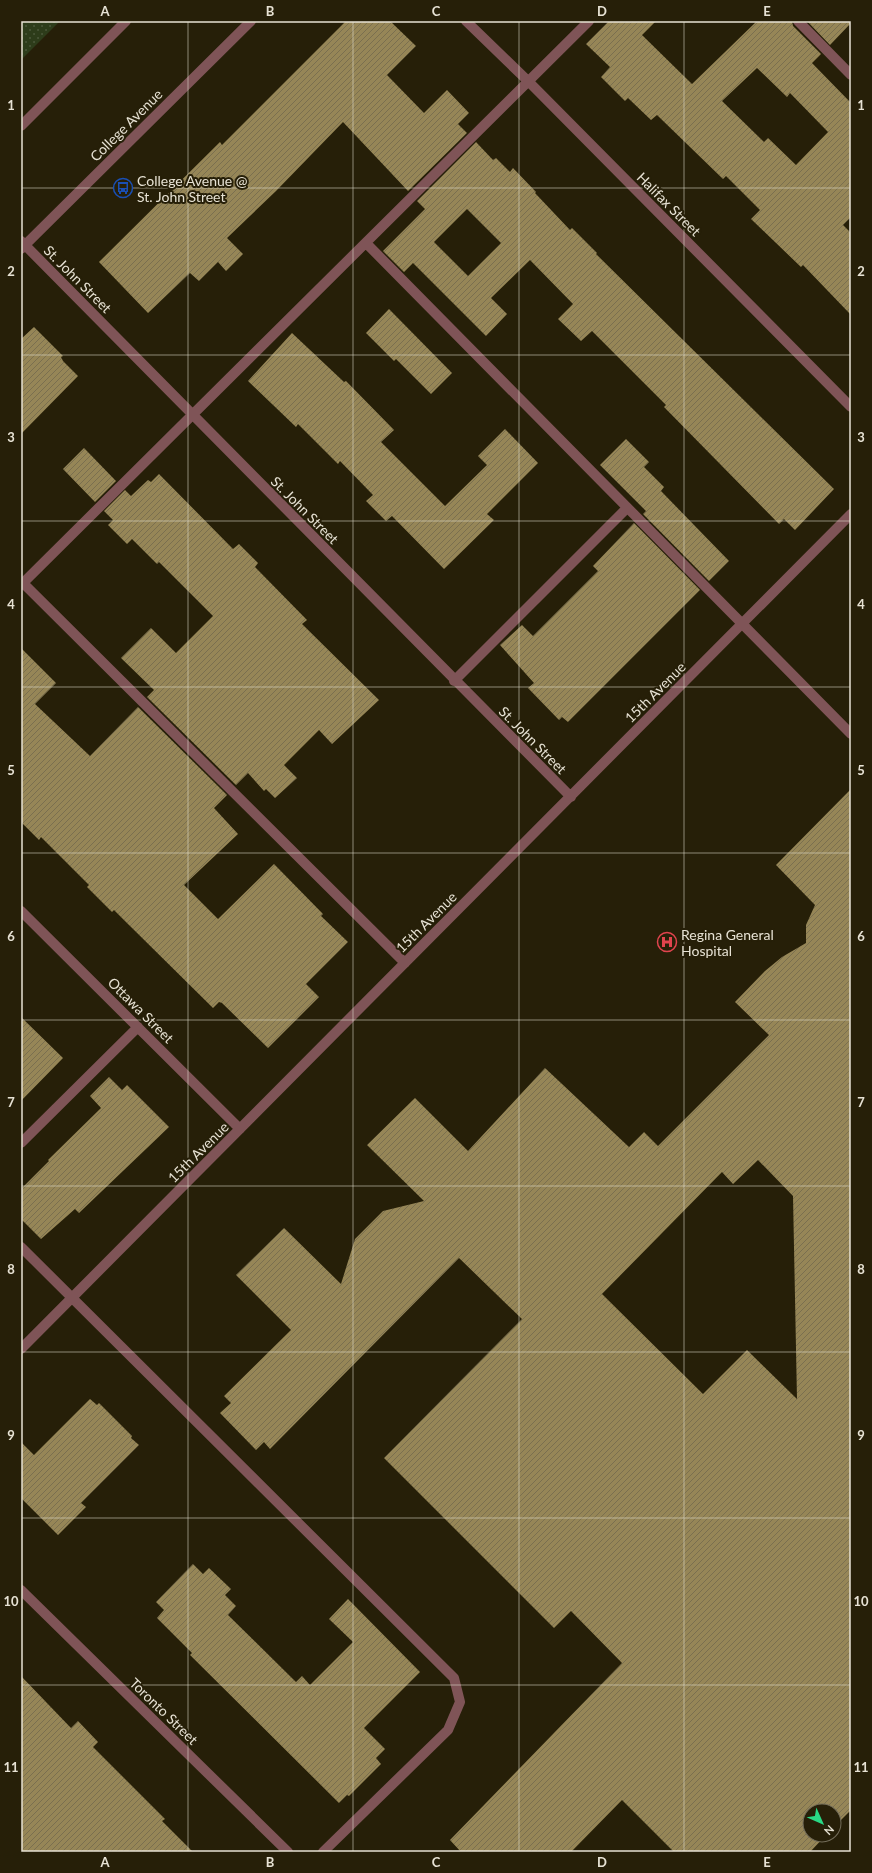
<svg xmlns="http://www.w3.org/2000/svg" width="872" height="1873" viewBox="0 0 872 1873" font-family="Lato,sans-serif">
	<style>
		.grass { fill: url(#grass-dots) }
		.building { fill: url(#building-hatch); fill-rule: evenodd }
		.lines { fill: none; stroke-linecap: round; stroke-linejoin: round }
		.minor { stroke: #7f5457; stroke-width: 10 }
		.grid { fill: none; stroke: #e7e2d4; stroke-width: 1; stroke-opacity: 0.55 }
		.labels { text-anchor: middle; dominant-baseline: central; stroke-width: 4; stroke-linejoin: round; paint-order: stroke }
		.street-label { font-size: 14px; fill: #e7e2d4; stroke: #261f08 }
		.poi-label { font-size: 14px; fill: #e7e2d4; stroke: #261f08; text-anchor: start }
		.neatline { fill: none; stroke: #e7e2d4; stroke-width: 1.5 }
		.grid-label { font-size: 13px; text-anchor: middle; font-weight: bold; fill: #e7e2d4 }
	</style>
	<defs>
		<pattern id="grass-dots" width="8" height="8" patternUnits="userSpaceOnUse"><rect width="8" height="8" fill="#2d3c1a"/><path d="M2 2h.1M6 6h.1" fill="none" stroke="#4b583a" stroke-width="1.8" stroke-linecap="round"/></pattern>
		<pattern id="building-hatch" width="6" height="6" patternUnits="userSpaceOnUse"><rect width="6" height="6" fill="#968657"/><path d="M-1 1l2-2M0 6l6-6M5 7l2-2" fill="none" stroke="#7a6f4f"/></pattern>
	</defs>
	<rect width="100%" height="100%" fill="#261f08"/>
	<path class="grass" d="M 21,21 L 60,21 L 21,60 Z"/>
	<path class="building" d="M 346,21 L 390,21 L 416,46 L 387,75 L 424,113 L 447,90 L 469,113 L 458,124 L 467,133 L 408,191 L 343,122 L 276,191 L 227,238 L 243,254 L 226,271 L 218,262 L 199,281 L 190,273 L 148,313 L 99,262 L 220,142 L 222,145 Z
		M 609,21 L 656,21 L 642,35 L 692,84 L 757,21 L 792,21 L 793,26 L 821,54 L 812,63 L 851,103 L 851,217 L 843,225 L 851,233 L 851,315 L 803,265 L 801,267 L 751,219 L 760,210 L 726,176 L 723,179 L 657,115 L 651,120 L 628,98 L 625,101 L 601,77 L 610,67 L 586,44 ZM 757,68 L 787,97 L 790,93 L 828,132 L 796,165 L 768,138 L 764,142 L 722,101 Z
		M 807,21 L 851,21 L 851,23 L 830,45 Z
		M 476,142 L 493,160 L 496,158 L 510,172 L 513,168 L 536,192 L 535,193 L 570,230 L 572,228 L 597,253 L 596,254 L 834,489 L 795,530 L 784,519 L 779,524 L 664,407 L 666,405 L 592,331 L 581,341 L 558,319 L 573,304 L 530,260 L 491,298 L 507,314 L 486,336 L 413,263 L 404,272 L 383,251 L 425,209 L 417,201 ZM 467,209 L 501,243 L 468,276 L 434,242 Z
		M 389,309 L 452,373 L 431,394 L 396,359 L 394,361 L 366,333 Z
		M 34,327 L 63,356 L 61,357 L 63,361 L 78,376 L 21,434 L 21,339 Z
		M 292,333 L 344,382 L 346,381 L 394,430 L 381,442 L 445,506 L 487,465 L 478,456 L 505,429 L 538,463 L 487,514 L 494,520 L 444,569 L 392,516 L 386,521 L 366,501 L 373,495 L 340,461 L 338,464 L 298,424 L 296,427 L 248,381 Z
		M 626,439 L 649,462 L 644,467 L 664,487 L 661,491 L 729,561 L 709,581 L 643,514 L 646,511 L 600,465 Z
		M 84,448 L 116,481 L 95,502 L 63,469 Z
		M 159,474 L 233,549 L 239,544 L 258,563 L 255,567 L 307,620 L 302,624 L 379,700 L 332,744 L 319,730 L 284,765 L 297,778 L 275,798 L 266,789 L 264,791 L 248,773 L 236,785 L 147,697 L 154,690 L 121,658 L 151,628 L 176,653 L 213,616 L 159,562 L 157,564 L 132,539 L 127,544 L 108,525 L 113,520 L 104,511 L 125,490 L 131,496 L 148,480 L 151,482 Z
		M 634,523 L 700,590 L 568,722 L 562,717 L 559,720 L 528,688 L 534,683 L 500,645 L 522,625 L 533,636 L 598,571 L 593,566 Z
		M 21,648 L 56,683 L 35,704 L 90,756 L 138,707 L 227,795 L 214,808 L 238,834 L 184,885 L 218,919 L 274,864 L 323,914 L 321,916 L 348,942 L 306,984 L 319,997 L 268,1048 L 222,1003 L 219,1002 L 213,1008 L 129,925 L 114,910 L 112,912 L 87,887 L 89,885 L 41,837 L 39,840 L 21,822 Z
		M 851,789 L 851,1810 L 834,1827 L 834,1811 L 810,1811 L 810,1835 L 826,1835 L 810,1852 L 674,1852 L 622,1800 L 571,1852 L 461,1852 L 450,1840 L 622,1663 L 571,1611 L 554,1628 L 384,1458 L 522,1319 L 459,1258 L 270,1449 L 264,1442 L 256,1450 L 220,1413 L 231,1403 L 224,1396 L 291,1330 L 236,1275 L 284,1228 L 341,1284 L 355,1239 L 383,1211 L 424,1201 L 367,1145 L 415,1098 L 468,1151 L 545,1068 L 629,1147 L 644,1132 L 658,1146 L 769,1035 L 735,1002 L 765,971 L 782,957 L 806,943 L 806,925 L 815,905 L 776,865 ZM 758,1160 L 793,1196 L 797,1399 L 747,1350 L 703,1394 L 602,1294 L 722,1172 L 733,1184 Z
		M 21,1017 L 63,1058 L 21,1101 Z
		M 109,1077 L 122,1090 L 127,1085 L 169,1127 L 79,1213 L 75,1209 L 41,1239 L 21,1219 L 21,1189 L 49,1161 L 48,1160 L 101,1108 L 90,1096 Z
		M 90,1399 L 97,1405 L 99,1403 L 132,1436 L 131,1438 L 139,1445 L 81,1503 L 86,1507 L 58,1535 L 21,1498 L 21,1442 L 34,1455 Z
		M 193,1564 L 203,1574 L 209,1568 L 231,1589 L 225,1595 L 236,1606 L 228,1615 L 296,1682 L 302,1676 L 310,1685 L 353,1642 L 329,1619 L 348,1599 L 420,1672 L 364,1728 L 385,1749 L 376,1758 L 381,1764 L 349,1796 L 347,1795 L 339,1803 L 190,1655 L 192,1653 L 157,1618 L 164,1610 L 156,1602 Z
		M 21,1676 L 71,1728 L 78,1721 L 98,1742 L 93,1747 L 165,1819 L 162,1821 L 193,1852 L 21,1852 Z"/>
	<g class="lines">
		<path class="minor" d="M 466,21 L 529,82 L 851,407
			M 798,21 L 851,75
			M 21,126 L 126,21
			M 21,241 L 571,797
			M 366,243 L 851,734
			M 21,249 L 251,21
			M 23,583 L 405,963
			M 21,585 L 589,21
			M 454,681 L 627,508
			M 21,911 L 240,1129
			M 21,1143 L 138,1027
			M 21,1247 L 454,1678 L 460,1702 L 448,1730 L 323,1852
			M 21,1349 L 851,514
			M 21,1590 L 288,1852"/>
	</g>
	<path class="grid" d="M 188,21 L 188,1852M 353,21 L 353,1852M 519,21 L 519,1852M 684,21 L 684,1852M 21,188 L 851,188M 21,355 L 851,355M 21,521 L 851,521M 21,687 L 851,687M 21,853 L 851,853M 21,1020 L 851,1020M 21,1186 L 851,1186M 21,1352 L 851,1352M 21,1518 L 851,1518M 21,1685 L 851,1685"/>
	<defs>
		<g id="bus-ring" transform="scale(1)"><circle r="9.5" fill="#261f08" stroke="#1a4fb4" stroke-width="1.5"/><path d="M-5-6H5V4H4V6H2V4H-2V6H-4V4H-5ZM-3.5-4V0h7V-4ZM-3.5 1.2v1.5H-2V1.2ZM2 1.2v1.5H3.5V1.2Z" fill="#1a4fb4"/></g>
		<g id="hospital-ring" transform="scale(1)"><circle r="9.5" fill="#261f08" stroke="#e0444e" stroke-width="1.5"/><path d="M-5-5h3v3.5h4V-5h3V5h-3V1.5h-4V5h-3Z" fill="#e0444e"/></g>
	</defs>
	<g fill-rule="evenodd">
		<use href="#bus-ring" x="123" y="188"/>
		<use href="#hospital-ring" x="667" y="942"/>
	</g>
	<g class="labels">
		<g class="street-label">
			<text transform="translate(126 125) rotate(-45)">College Avenue</text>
			<text transform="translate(669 204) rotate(45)">Halifax Street</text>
			<text transform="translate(78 279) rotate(45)">St. John Street</text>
			<text transform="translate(305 510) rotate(45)">St. John Street</text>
			<text transform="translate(655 692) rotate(-45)">15th Avenue</text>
			<text transform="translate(533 740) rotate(45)">St. John Street</text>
			<text transform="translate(426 922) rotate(-45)">15th Avenue</text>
			<text transform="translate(141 1010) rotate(45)">Ottawa Street</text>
			<text transform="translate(198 1152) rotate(-45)">15th Avenue</text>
			<text transform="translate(164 1711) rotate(44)">Toronto Street</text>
		</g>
		<g class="poi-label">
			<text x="137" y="180">College Avenue @<tspan x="137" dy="16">St. John Street</tspan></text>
			<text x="681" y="934">Regina General<tspan x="681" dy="16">Hospital</tspan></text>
		</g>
	</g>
	<rect width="872" height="1873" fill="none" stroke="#261f08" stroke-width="44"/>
	<g transform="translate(822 1823) rotate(135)"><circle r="19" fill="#261f08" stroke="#736d5a"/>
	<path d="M0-3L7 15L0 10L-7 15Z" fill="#29d885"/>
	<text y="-6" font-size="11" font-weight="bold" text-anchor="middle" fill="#e7e2d4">N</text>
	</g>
	<rect x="22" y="22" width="828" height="1829" class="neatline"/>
	<g class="grid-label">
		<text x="105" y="16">A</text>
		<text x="270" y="16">B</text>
		<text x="436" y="16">C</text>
		<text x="602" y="16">D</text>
		<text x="767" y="16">E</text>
		<text x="11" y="110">1</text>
		<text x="861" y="110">1</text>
		<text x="11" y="276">2</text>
		<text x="861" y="276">2</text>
		<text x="11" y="442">3</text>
		<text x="861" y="442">3</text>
		<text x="11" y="609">4</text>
		<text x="861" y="609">4</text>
		<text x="11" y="775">5</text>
		<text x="861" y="775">5</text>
		<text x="11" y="941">6</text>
		<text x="861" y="941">6</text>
		<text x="11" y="1107">7</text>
		<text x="861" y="1107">7</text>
		<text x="11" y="1274">8</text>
		<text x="861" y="1274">8</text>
		<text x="11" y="1440">9</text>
		<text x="861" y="1440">9</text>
		<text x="11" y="1606">10</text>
		<text x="861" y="1606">10</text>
		<text x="11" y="1772">11</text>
		<text x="861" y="1772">11</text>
		<text x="105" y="1867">A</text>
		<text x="270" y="1867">B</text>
		<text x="436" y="1867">C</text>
		<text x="602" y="1867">D</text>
		<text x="767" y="1867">E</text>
	</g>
</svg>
